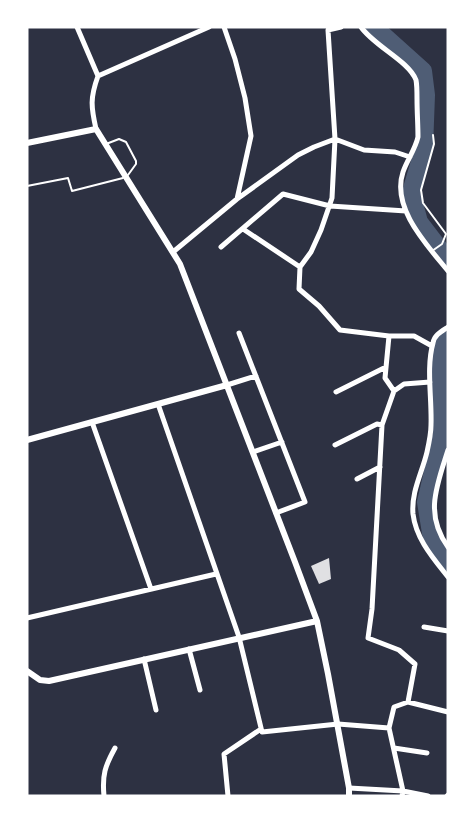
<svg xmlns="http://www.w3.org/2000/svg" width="475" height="823" viewBox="0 0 475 823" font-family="'DM Sans',sans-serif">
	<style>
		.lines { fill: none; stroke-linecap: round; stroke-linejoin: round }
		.river { stroke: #4f5d75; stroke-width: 18 }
		.building { fill: #e0e0e3 }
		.service { stroke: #fff; stroke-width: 2 }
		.minor { stroke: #fff; stroke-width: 5 }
		.tertiary { stroke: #fff; stroke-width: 6 }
	</style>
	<rect width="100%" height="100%" fill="#2d3142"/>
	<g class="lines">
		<path class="river" d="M 374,27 L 423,71 L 426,95 L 424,148 L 411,192 L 419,222 L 448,260
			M 448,340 L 440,346 L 440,401 L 442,433 L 426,502 L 432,539 L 448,562"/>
	</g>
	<path class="building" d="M 329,558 L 331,579 L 319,584 L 311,566 Z"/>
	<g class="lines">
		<path class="service" d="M 106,144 L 119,139 L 126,142 L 136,161 L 136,164 L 128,175
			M 27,186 L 68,178 L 72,191 L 123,178
			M 432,251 L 442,244 L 446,234 L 423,203 L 421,190 L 434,144 L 433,135"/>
		<path class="minor" d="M 77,27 L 98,76 C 90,98 91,107 96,129
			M 224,27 L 235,59 L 245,98 L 251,136 L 237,199
			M 341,27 L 328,30 L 335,139 L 332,198 L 321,230 L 311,252 L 300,267 L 299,289 L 319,306 L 340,330 L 389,336 L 414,336 L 432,346
			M 361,27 C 374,46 409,61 416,80 C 417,85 417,93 417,99 C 417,112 418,125 418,137 C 415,150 407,160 403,172 C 391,208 427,245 448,271
			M 98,76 L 209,27
			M 243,229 L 300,267
			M 221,247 L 283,194 L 330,206 L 406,211
			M 173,252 L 237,199 L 298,155 L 314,147 L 335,139 L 364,150 L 395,152 L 410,157
			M 448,327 C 442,331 434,335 433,343 C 426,368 432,398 431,425 C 431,434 429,443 427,452 C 422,473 411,492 413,514 C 416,539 433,558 448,577
			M 239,333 L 305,502 L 276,513
			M 389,336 L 385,378 L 394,391
			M 227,385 L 256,376
			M 336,392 L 386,367
			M 158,404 L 239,637 L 262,732 L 338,724 L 389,728 L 403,791 L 402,796
			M 92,422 L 151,589
			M 335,445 L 377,424 L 382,425
			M 448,450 C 437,485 424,514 448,547
			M 253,452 L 282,442
			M 357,479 L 380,467
			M 27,618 L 216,574
			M 424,627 L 448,631
			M 189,649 L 200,690
			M 144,659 L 156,710
			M 408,702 L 415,664 L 399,650 L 368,638 L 372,609 L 382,425 L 394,391 L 404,384 L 430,382
			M 389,728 L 394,707 L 408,702 L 448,712
			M 394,748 L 427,753
			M 349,788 L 403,791 L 428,796
			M 104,796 C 102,775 105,766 115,748
			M 228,796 L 224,754 L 261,729
			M 447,796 L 448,795"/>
		<path class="tertiary" d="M 27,143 L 96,129 L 180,264 L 295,562 L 317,621 L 328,674 L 349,788 L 349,796
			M 27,440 L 227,385
			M 27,671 L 40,680 L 49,681 L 317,621"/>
	</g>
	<rect width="475" height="823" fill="none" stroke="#ffffff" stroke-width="57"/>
</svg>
